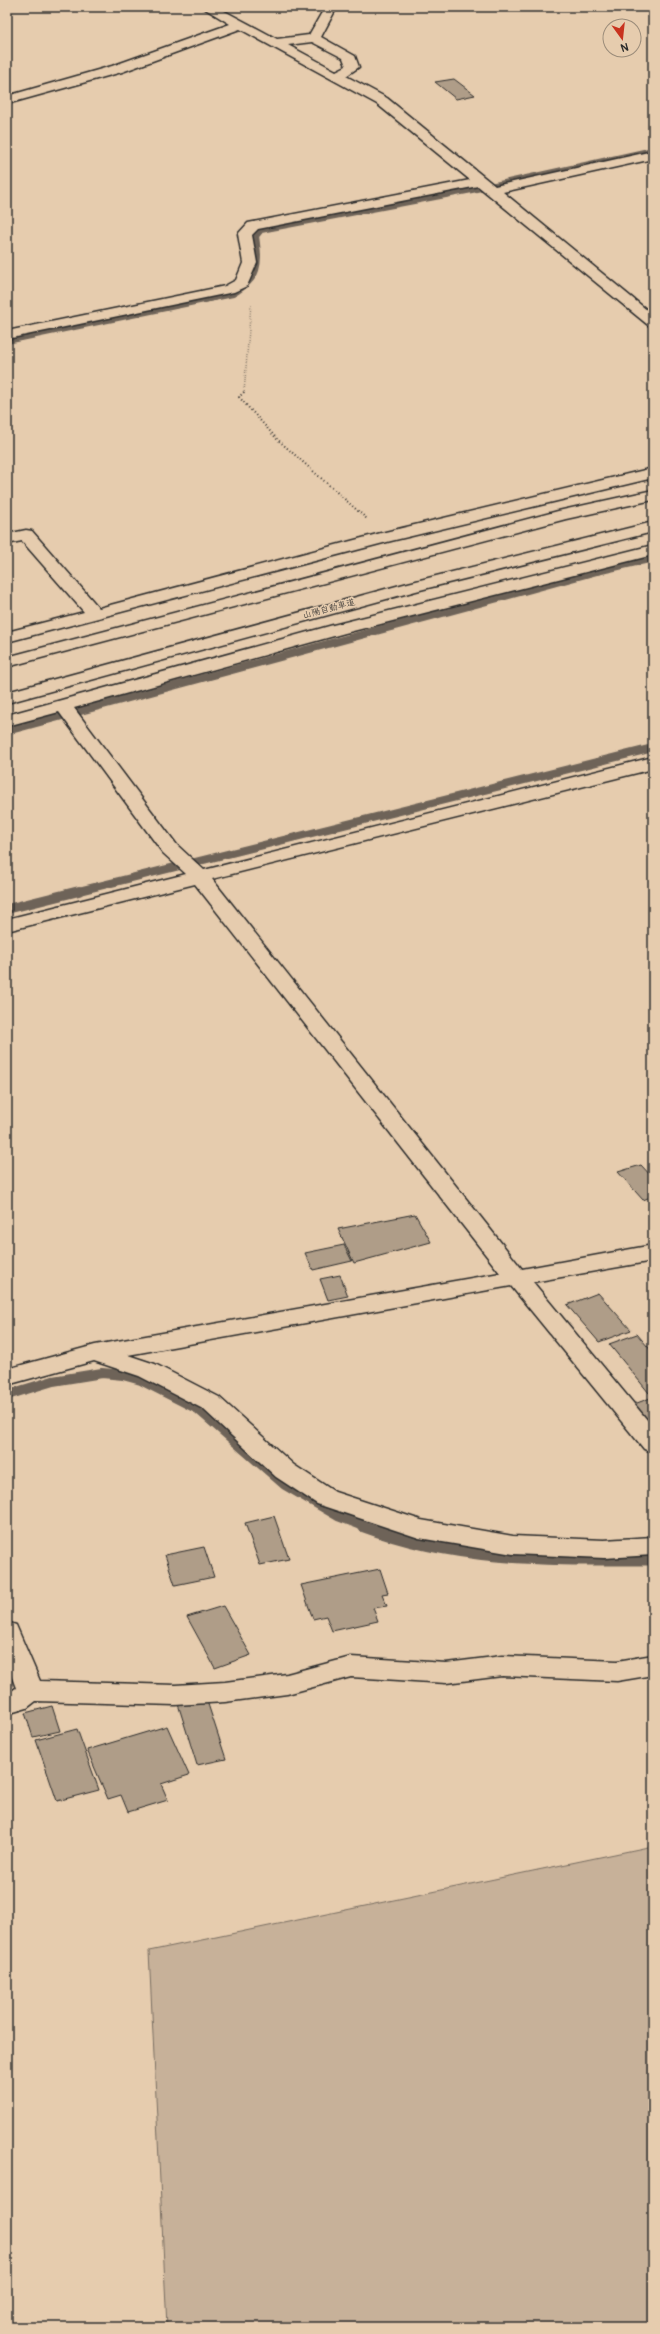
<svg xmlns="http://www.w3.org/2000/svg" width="660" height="2334" viewBox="0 0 660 2334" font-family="Pangolin,'Klee One',sans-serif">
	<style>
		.green { fill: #c7b199; stroke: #796e62 }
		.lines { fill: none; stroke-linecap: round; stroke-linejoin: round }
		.stream-far3 { stroke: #6e6459; stroke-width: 6 }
		.stream-far2 { stroke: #6e6459; stroke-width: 8 }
		.stream-far1 { stroke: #6e6459; stroke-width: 10 }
		.stream { stroke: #6e6459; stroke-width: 13 }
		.building { fill: #af9d88; stroke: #2b2b2b }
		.minor-casing { stroke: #2b2b2b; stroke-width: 3 }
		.motorway-casing { stroke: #2b2b2b; stroke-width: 3 }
		.path-far1 { stroke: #2b2b2b; stroke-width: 1.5; stroke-dasharray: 0.5 2; stroke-linecap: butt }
		.path { stroke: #2b2b2b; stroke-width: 2; stroke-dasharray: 1 2.5; stroke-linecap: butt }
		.minor { fill: #e6ccae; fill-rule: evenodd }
		.motorway { fill: #e6ccae; fill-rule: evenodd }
		.labels { text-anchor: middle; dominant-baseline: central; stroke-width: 3; stroke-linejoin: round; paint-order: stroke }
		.far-street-label { font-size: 9px; fill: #2b2b2b; stroke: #e6ccae }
	</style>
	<rect width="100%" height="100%" fill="#e6ccae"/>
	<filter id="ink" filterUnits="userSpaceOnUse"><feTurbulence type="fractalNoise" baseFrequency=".025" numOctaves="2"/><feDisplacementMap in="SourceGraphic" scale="8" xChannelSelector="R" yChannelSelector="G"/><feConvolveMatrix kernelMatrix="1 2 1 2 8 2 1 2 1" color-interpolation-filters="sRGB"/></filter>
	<g filter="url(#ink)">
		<path class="green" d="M 653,1846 L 653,2327 L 167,2327 L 149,1951 Z"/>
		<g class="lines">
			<path class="stream-far3" d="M 7,341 L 233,294 C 260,278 260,265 256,236 L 261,230 L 472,190 L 653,150"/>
			<path class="stream-far2" d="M 7,731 L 597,571 L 653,558
				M 75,892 L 653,748"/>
			<path class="stream-far1" d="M 7,909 L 79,891
				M 7,1395 L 53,1381 L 102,1373 L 123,1375 L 141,1380 L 198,1409 L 285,1485 L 338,1516 L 367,1527"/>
			<path class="stream" d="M 364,1526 C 460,1562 552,1559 653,1559"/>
		</g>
		<path class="building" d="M 454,79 L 475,95 L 456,99 L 435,82 Z
			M 641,1165 L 653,1178 L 653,1196 L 643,1200 L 618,1172 Z
			M 415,1214 L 431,1242 L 354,1263 L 338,1229 Z
			M 344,1245 L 352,1261 L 313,1270 L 305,1253 Z
			M 340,1275 L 348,1296 L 328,1300 L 320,1279 Z
			M 598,1293 L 631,1330 L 599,1342 L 567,1305 Z
			M 637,1334 L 653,1353 L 653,1392 L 649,1393 L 609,1344 Z
			M 653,1397 L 653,1433 L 629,1406 Z
			M 274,1516 L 289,1559 L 260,1565 L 245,1523 Z
			M 204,1547 L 214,1577 L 175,1585 L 165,1555 Z
			M 380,1569 L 388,1593 L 382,1594 L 387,1606 L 373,1608 L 378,1621 L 332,1631 L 326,1616 L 313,1619 L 301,1585 Z
			M 223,1606 L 251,1655 L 215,1668 L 187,1617 Z
			M 206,1698 L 226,1759 L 197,1765 L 178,1704 Z
			M 52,1706 L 60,1731 L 33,1737 L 25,1713 Z
			M 167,1726 L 189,1775 L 161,1784 L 168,1800 L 128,1812 L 121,1795 L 108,1799 L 87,1750 Z
			M 77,1729 L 99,1790 L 57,1801 L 36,1740 Z"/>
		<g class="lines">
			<g class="minor-casing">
				<path id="minor" d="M 202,7 L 217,7 L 277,39 L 309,35 L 325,7 L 337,7 L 321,37 L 355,56 L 359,67 L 346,76 L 387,98 L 495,186 L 653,151 L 653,159 L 503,192 L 653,315 L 653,326 L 648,325 L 478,186 L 258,229 L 252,235 L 257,263 L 247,286 L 234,292 L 7,339 L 7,331 L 225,286 L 236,280 L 243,263 L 238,234 L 248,223 L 470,180 L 377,104 L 240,29 L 122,72 L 7,104 L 7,96 L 112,66 L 230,24 ZM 312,42 L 343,58 L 346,66 L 336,71 L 288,45 Z
					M 653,468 L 653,478 L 391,541 L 7,642 L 7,632 L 84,612 L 22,541 L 7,544 L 7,534 L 26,530 L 32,531 L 99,608 L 381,533 Z
					M 653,545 L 653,555 L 345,633 L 74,708 L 177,845 L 204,870 L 653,757 L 653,769 L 212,879 L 522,1269 L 653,1245 L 653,1261 L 533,1282 L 653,1427 L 653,1452 L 644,1449 L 511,1286 L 128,1355 L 155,1364 L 219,1397 L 294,1465 L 335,1492 L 421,1520 L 513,1536 L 604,1540 L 653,1537 L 653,1555 L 604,1558 L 513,1554 L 419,1538 L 317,1504 L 276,1477 L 203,1409 L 139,1376 L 94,1361 L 7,1385 L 7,1369 L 95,1345 L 500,1273 L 195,884 L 7,931 L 7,919 L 186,874 L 163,853 L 59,712 L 7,726 L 7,715 L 333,625 Z
					M 7,1622 L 16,1625 L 40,1681 L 175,1685 L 225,1682 L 287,1674 L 351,1657 L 446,1663 L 502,1656 L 617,1661 L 653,1655 L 653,1675 L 617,1681 L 502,1676 L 446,1683 L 351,1677 L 287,1694 L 225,1702 L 175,1705 L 36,1701 L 27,1708 L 7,1714 L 7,1694 L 16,1688 L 7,1664 Z"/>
			</g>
			<g class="motorway-casing">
				<path id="motorway" d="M 653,490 L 653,500 L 566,519 L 7,667 L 7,657 L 558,511 Z
					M 653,522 L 653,532 L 416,591 L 7,703 L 7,692 L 404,584 Z"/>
			</g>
			<path class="path-far1" d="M 244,393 L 251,304"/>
			<path class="path" d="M 244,392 L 239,397 L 277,439 L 367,519"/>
			<use href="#minor" class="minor"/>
			<use href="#motorway" class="motorway"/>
		</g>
	</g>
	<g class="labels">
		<g class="far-street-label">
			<text transform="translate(329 609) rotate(-15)">山陽自動車道</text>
		</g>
	</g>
	<rect width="660" height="2334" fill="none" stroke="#e6ccae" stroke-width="24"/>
	<rect x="12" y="12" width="636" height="2310" fill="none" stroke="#2b2b2b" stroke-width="1.5" filter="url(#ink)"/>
	<g transform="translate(622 38) rotate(165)"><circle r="19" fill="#e6ccae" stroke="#9b8c7a"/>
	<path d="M0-3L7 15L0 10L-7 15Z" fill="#c8321e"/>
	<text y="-6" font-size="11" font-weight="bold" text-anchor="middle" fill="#2b2b2b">N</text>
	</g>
</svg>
